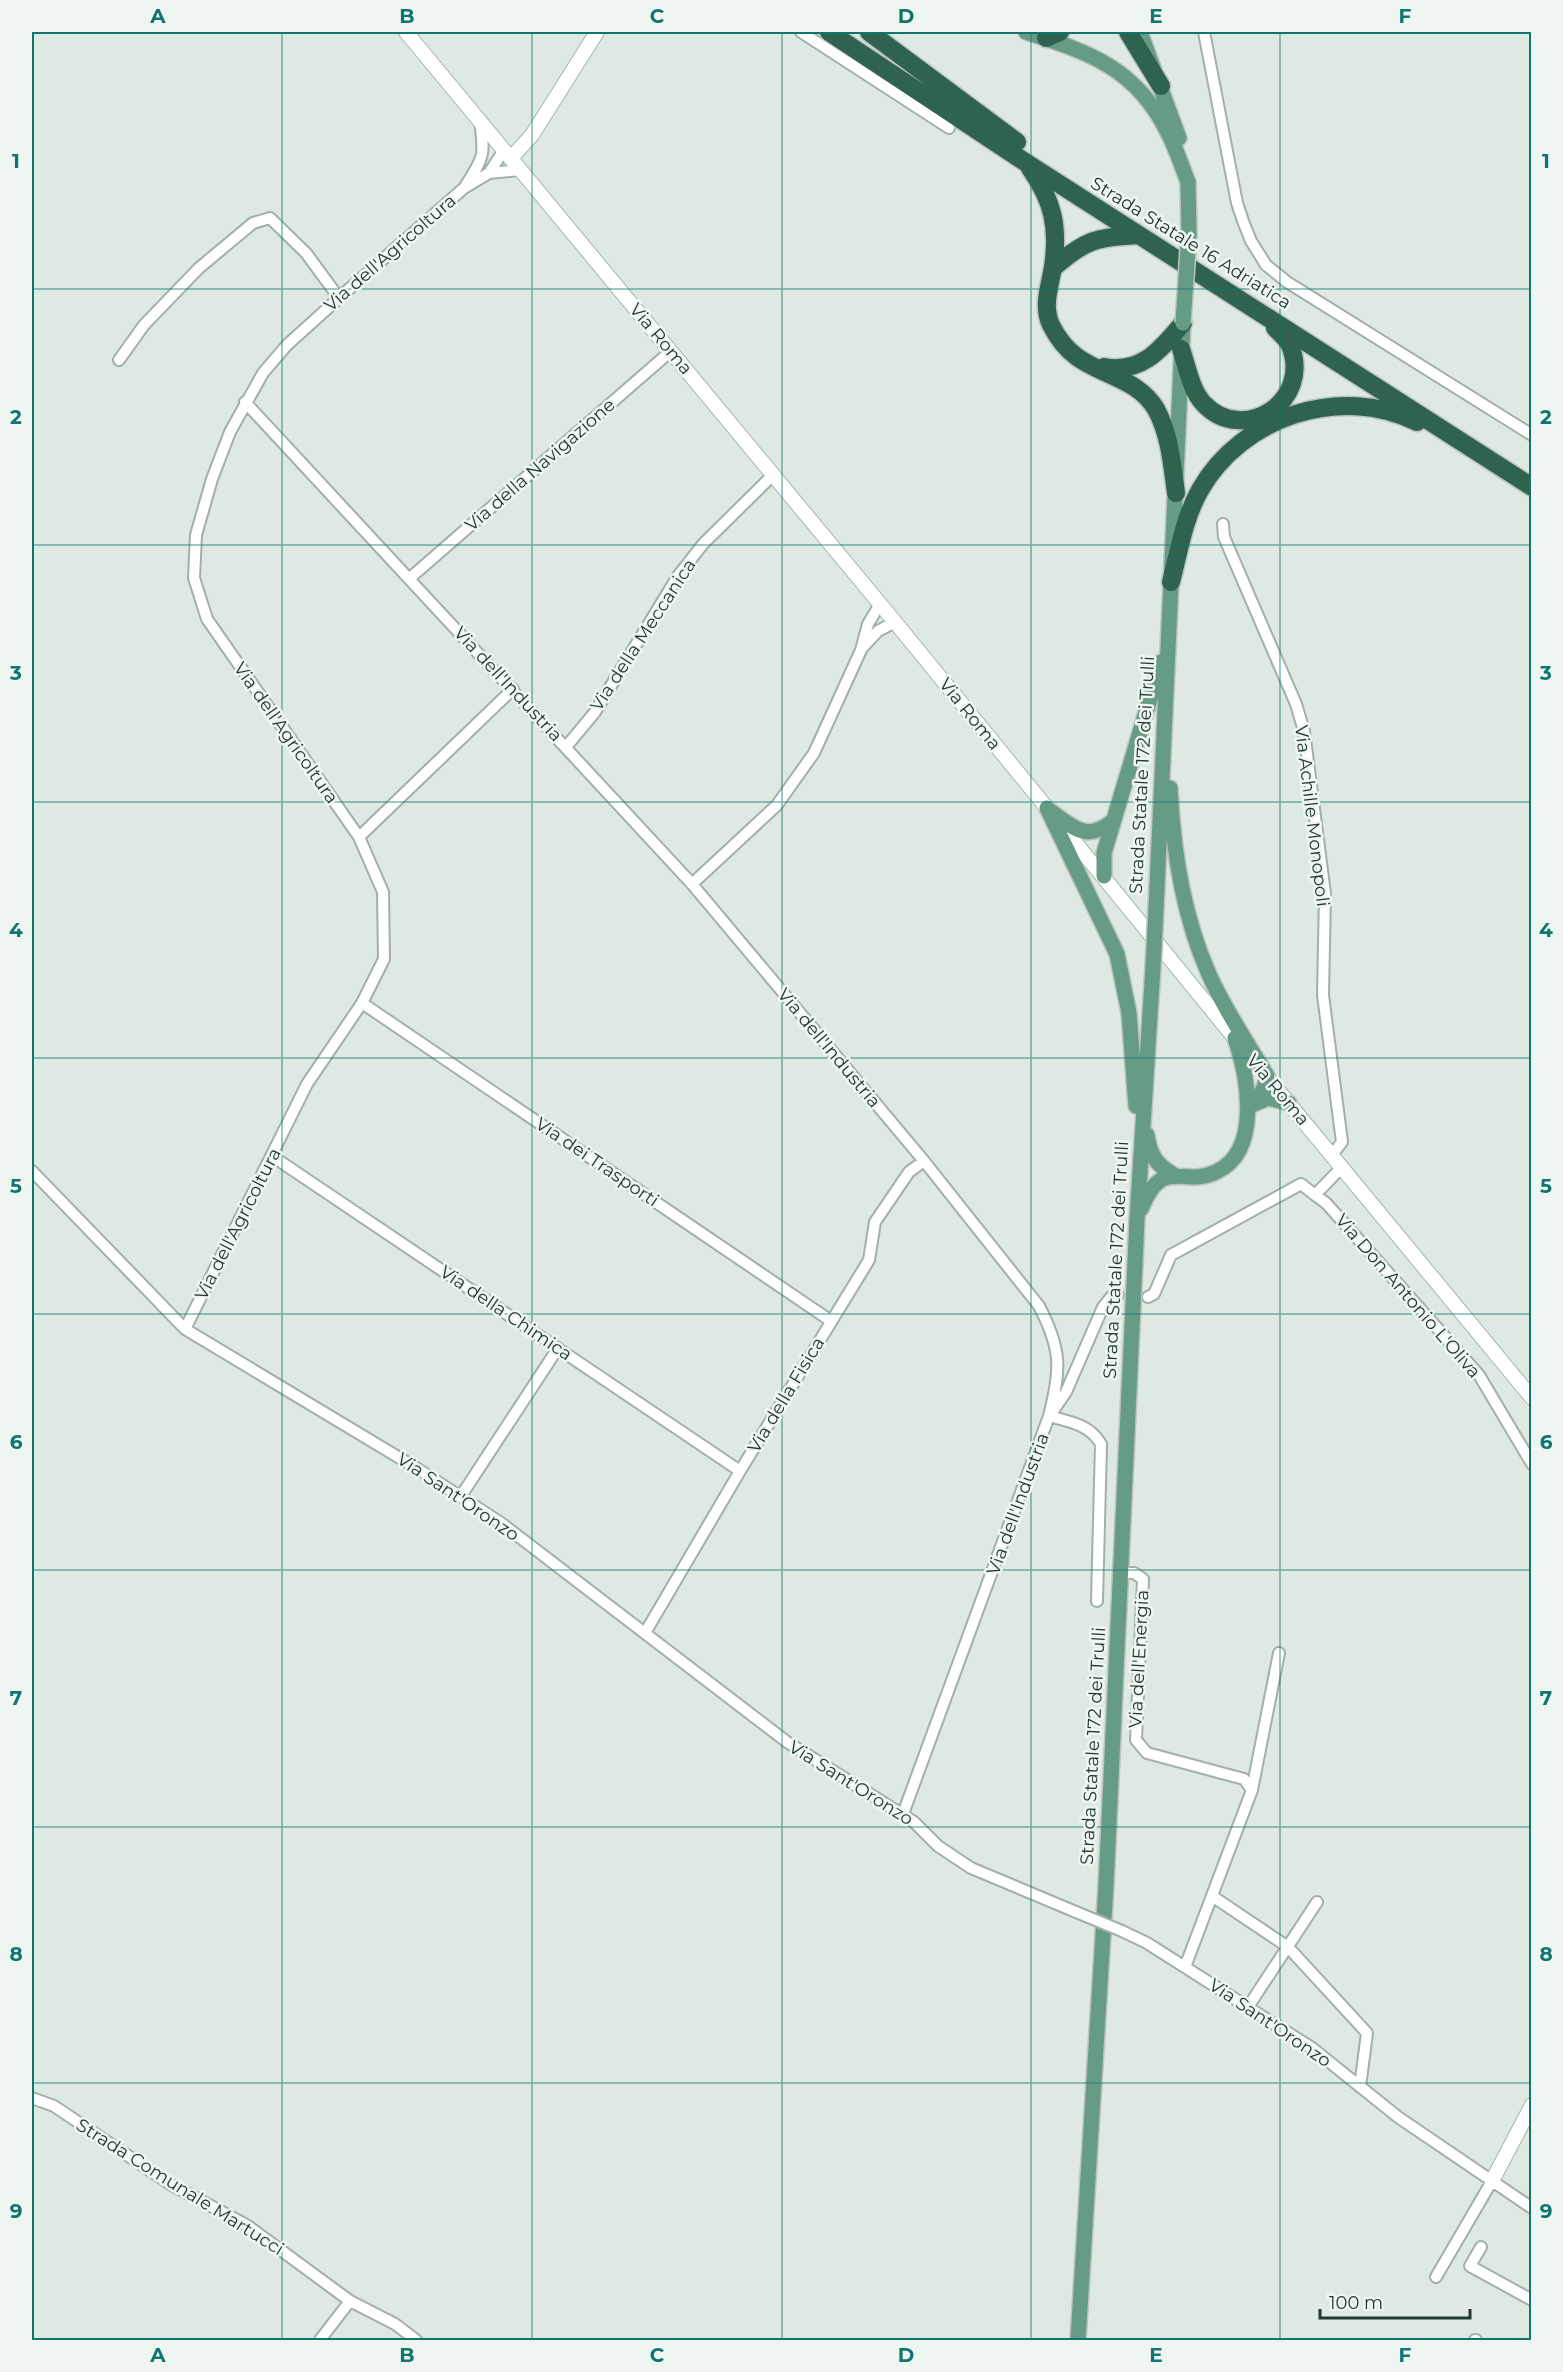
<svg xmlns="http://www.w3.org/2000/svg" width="1563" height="2372" viewBox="0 0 1563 2372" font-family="Montserrat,sans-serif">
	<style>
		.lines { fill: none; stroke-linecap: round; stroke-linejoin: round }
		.street-casing { stroke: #a2b0a9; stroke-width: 14 }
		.secondary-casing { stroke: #a1b7ac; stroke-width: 16 }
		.primary-casing { stroke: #bcc3c1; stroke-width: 18 }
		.highway-casing { stroke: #bcc3c1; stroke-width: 21 }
		.street { stroke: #fff; stroke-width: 10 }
		.secondary { stroke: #fff; stroke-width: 14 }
		.primary { stroke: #669c86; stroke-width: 15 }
		.highway { stroke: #2f6350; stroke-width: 18 }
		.street-bridge-casing { stroke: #a2b0a9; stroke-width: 14; stroke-linecap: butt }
		.primary-bridge-casing { stroke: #bcc3c1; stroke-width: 18; stroke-linecap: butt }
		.street-bridge { stroke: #fff; stroke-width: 10 }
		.primary-bridge { stroke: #669c86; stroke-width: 15 }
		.grid { fill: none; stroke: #0f766e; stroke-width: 1.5; stroke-opacity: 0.55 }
		.labels { text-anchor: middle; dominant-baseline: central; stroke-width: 5; stroke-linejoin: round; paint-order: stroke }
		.street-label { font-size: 18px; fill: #21382f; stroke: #eff6f2 }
		.neatline { fill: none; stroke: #0f766e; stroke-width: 2 }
		.grid-label { font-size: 20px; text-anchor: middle; font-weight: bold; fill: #0f766e }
	</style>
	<rect width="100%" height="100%" fill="#dfe9e3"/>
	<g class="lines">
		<g class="street-casing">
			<path id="street" d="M 801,32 L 949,128
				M 1204,32 L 1237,203 L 1243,221 L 1251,241 L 1266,265 L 1287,282 L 1532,435
				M 489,173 L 520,170
				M 466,185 C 484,157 485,155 480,122
				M 119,360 L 144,325 L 199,268 L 253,223 L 270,218 L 306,253 L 339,298
				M 245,402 L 692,884 L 924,1161 L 1039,1306 C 1062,1350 1061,1369 1049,1416 L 903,1814
				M 1223,524 L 1224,537 L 1296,704 L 1304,731 L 1325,894 L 1323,995 L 1342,1142 L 1332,1155
				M 410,578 L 671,351
				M 863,647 L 878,631 L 895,622
				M 566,747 L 595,712 L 678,576 L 703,544 L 773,475
				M 359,837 L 513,689
				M 692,884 L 777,805 L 814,753 L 861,650 L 868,624 L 880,604
				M 362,1003 L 831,1321
				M 272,1156 L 740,1471
				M 32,1171 L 185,1329 L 418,1469 L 501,1523 L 787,1742 L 914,1822 L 938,1846 L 971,1868 L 1076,1912
				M 1315,1195 L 1326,1203 L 1479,1375 L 1532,1464
				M 1148,1297 L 1154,1294 L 1171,1255 L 1301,1184 L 1315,1195 L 1342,1167
				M 185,1329 L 307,1084 L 362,1003 L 384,959 L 383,892 L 359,837 L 207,619 L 194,578 L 196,535 L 212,479 L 230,432 L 263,373 L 287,345 L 339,298 L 464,188 L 489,173 L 504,150
				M 1053,1411 L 1066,1392 L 1103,1307 L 1111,1297 L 1118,1295
				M 1049,1416 C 1070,1422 1089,1424 1101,1444 L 1097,1601
				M 461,1496 L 558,1348
				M 1120,1573 L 1134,1573 L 1143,1579 L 1136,1740 L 1147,1753 L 1244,1779 L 1252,1790
				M 645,1633 L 740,1471 L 869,1260 L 875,1222 L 909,1172 L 924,1161
				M 1212,1896 L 1288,1947 L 1367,2033 L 1360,2087
				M 1122,1931 L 1147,1943 L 1312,2048 L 1398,2117 L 1532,2208
				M 1185,1967 L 1252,1790 L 1279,1653
				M 1248,2007 L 1317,1902
				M 32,2098 L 54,2106 L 170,2184 L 248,2226 L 350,2301 L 395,2324 L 416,2340
				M 1481,2247 L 1470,2266 L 1532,2300
				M 1436,2277 L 1492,2181
				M 320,2340 L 350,2301
				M 1475,2340 L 1476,2340"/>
		</g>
		<g class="secondary-casing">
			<path id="secondary" d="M 406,32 L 895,622 L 1242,1047
				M 511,158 L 532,135 L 597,32
				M 1262,1071 L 1532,1398
				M 1492,2181 L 1532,2105"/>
		</g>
		<g class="primary-casing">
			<path id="primary" d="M 1026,32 C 1088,52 1136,68 1167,131 C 1176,147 1181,165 1188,182
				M 1140,32 L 1179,138
				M 1170,788 C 1173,850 1183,915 1208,972 C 1224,1009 1247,1042 1267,1076 L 1264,1088 L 1255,1102
				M 1047,808 L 1117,954 L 1129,1013 L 1136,1106
				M 1049,810 C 1073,827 1086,843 1113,821
				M 1104,876 L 1104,853 L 1161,662
				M 1156,909 L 1183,323
				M 1254,1104 L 1268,1098 L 1289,1103
				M 1147,1135 C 1150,1155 1156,1165 1174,1175
				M 1141,1209 C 1163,1155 1182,1188 1216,1172 C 1262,1151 1248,1076 1235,1038
				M 1078,2340 L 1106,1886 L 1137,1220 L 1153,967"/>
		</g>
		<g class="highway-casing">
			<path id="highway" d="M 829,32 L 1025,162 L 1532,487
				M 869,32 L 1017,142
				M 1128,32 L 1161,86
				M 1046,38 L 1060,32
				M 1030,168 C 1053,201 1059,227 1053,267 C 1050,286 1042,306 1051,325 C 1057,337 1066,349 1077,357 C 1103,376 1138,379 1156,409 C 1170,435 1172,464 1176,493
				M 1053,268 C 1085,240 1096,237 1139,235
				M 1181,349 C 1187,366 1191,391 1204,404 C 1243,445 1313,402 1290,345 C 1287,339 1280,333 1275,328
				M 1104,367 C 1142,374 1161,349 1183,323
				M 1171,582 C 1179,551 1184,518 1200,490 C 1242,416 1341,384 1417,422"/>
		</g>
		<use href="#street" class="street"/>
		<use href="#secondary" class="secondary"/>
		<use href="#primary" class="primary"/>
		<use href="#highway" class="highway"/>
		<g class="street-bridge-casing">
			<path id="street-bridge" d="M 1076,1912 L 1122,1931"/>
		</g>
		<g class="primary-bridge-casing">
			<path id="primary-bridge" d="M 1183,323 L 1189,234 L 1188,182
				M 1153,967 L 1156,909"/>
		</g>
		<use href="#street-bridge" class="street-bridge"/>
		<use href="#primary-bridge" class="primary-bridge"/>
	</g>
	<path class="grid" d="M 282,32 L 282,2340M 532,32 L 532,2340M 782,32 L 782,2340M 1031,32 L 1031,2340M 1280,32 L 1280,2340M 32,289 L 1532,289M 32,545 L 1532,545M 32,802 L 1532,802M 32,1058 L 1532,1058M 32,1314 L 1532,1314M 32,1570 L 1532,1570M 32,1827 L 1532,1827M 32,2083 L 1532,2083"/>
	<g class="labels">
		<g class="street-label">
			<text transform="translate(1191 243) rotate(32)">Strada Statale 16 Adriatica</text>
			<text transform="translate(390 253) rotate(-41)">Via dell'Agricoltura</text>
			<text transform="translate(661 339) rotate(50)">Via Roma</text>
			<text transform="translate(540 465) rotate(-41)">Via della Navigazione</text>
			<text transform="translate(643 635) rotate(-57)">Via della Meccanica</text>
			<text transform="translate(508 684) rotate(47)">Via dell'Industria</text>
			<text transform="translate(970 714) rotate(51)">Via Roma</text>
			<text transform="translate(286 733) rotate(55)">Via dell'Agricoltura</text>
			<text transform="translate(1142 775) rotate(-87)">Strada Statale 172 dei Trulli</text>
			<text transform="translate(1312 816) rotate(83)">Via Achille Monopoli</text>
			<text transform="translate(829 1048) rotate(50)">Via dell'Industria</text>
			<text transform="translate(1278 1090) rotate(50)">Via Roma</text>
			<text transform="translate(597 1162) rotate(34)">Via dei Trasporti</text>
			<text transform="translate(238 1224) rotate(-63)">Via dell'Agricoltura</text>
			<text transform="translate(1116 1260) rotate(-87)">Strada Statale 172 dei Trulli</text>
			<text transform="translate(1408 1296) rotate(49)">Via Don Antonio L'Oliva</text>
			<text transform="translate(506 1313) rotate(34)">Via della Chimica</text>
			<text transform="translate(786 1395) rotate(-59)">Via della Fisica</text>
			<text transform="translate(458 1497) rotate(34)">Via Sant'Oronzo</text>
			<text transform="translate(1018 1504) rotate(-70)">Via dell'Industria</text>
			<text transform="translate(1139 1659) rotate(-87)">Via dell'Energia</text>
			<text transform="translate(1093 1746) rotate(-87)">Strada Statale 172 dei Trulli</text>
			<text transform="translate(851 1783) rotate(32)">Via Sant'Oronzo</text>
			<text transform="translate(1270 2023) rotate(34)">Via Sant'Oronzo</text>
			<text transform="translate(180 2187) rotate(32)">Strada Comunale Martucci</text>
		</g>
	</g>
	<rect width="1563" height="2372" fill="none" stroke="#eff6f2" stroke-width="66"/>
	<path d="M1320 2309v9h150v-9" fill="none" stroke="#21382f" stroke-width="3"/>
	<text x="1329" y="2309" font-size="18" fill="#21382f" stroke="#eff6f2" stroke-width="4.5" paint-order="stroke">100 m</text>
	<rect x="33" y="33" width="1497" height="2306" class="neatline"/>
	<g class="grid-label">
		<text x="158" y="23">A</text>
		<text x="407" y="23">B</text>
		<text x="657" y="23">C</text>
		<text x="906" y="23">D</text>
		<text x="1156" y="23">E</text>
		<text x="1405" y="23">F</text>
		<text x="16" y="168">1</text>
		<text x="1546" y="168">1</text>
		<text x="16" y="424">2</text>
		<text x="1546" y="424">2</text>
		<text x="16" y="680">3</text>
		<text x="1546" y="680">3</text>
		<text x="16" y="937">4</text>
		<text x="1546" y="937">4</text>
		<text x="16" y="1193">5</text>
		<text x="1546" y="1193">5</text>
		<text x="16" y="1449">6</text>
		<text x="1546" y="1449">6</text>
		<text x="16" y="1705">7</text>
		<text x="1546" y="1705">7</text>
		<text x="16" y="1961">8</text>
		<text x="1546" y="1961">8</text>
		<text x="16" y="2218">9</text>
		<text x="1546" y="2218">9</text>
		<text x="158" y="2362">A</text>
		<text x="407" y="2362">B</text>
		<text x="657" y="2362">C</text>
		<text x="906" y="2362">D</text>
		<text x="1156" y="2362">E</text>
		<text x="1405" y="2362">F</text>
	</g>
</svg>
